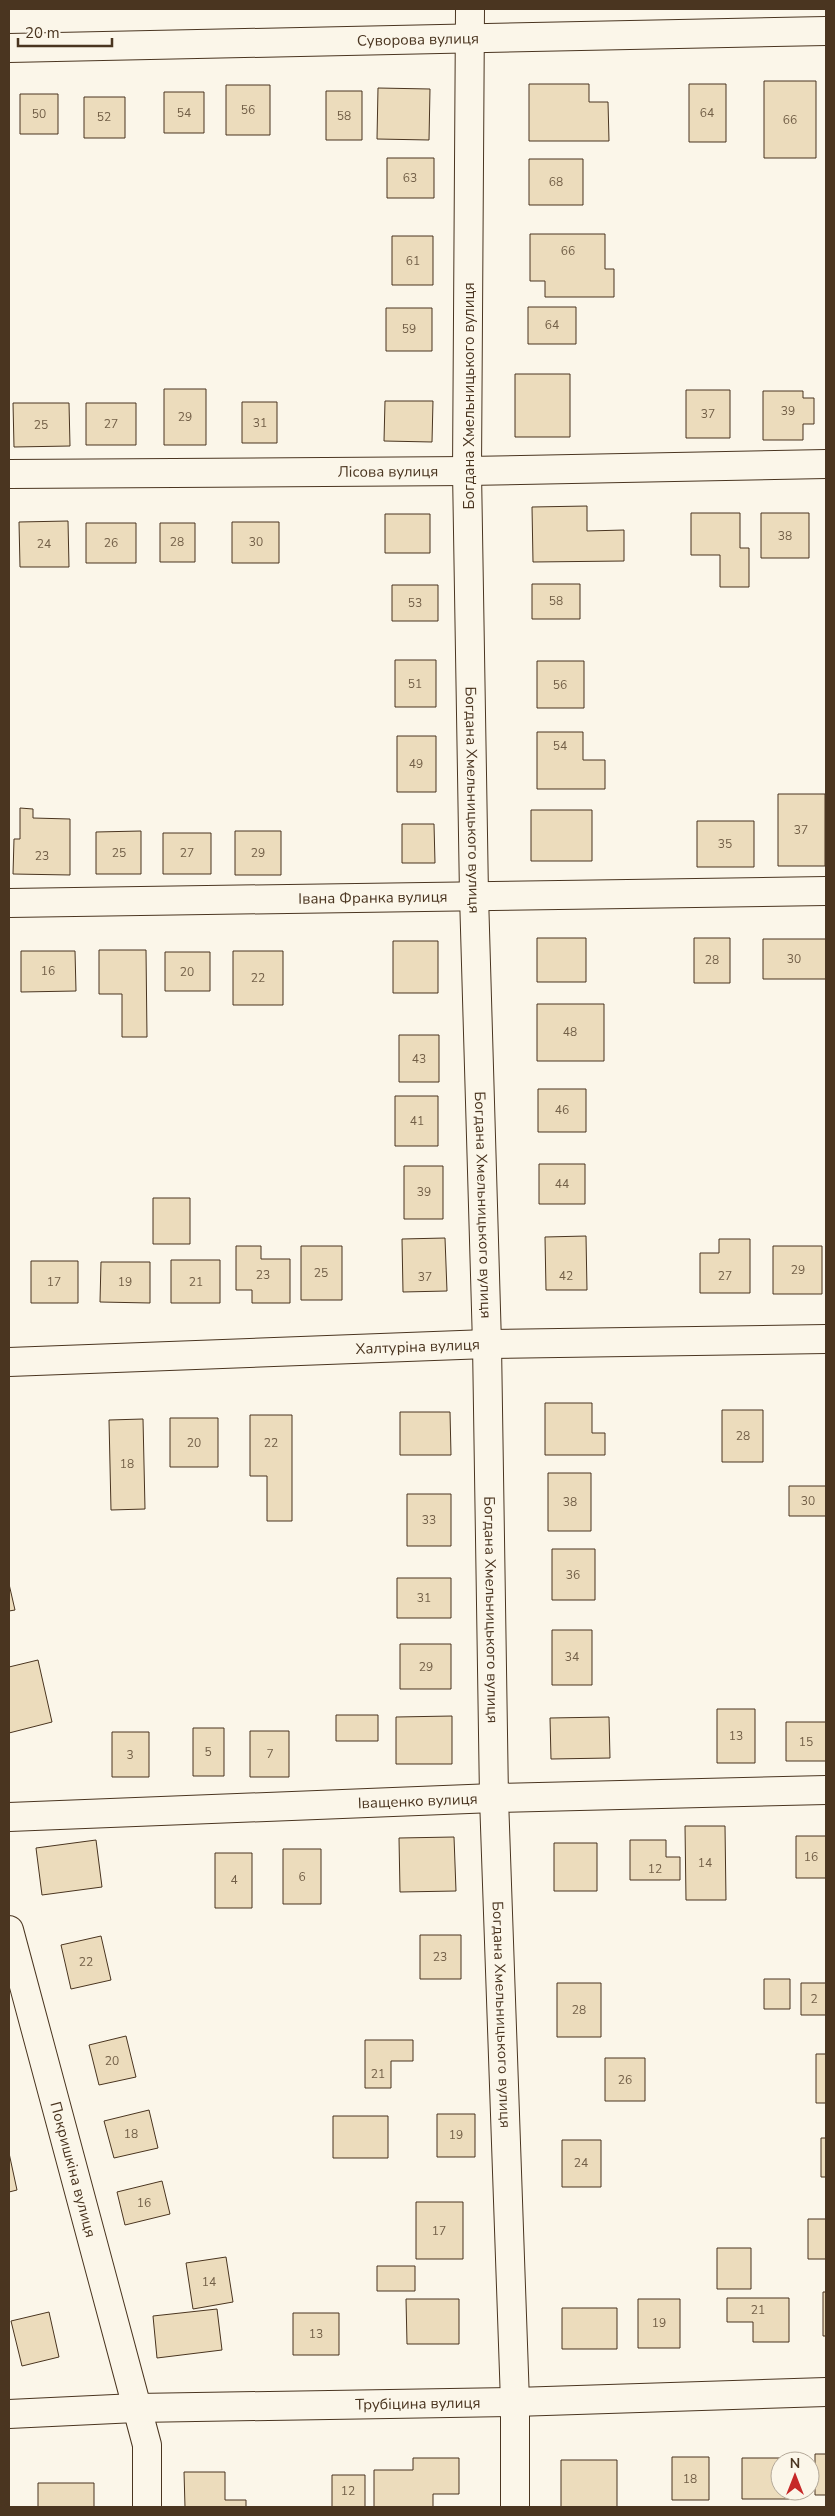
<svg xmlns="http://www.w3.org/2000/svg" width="835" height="2516" viewBox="0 0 835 2516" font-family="'Nunito Sans',sans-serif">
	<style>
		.building { fill: #ecdcbc; stroke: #4a3520 }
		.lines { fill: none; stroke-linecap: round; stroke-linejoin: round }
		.street-casing { stroke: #4a3520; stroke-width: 30 }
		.street { stroke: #fbf6e9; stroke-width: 28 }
		.labels { text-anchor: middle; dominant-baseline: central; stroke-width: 4; stroke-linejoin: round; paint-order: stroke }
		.number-label { font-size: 12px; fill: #725f47 }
		.street-label { font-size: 15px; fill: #4a3520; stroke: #fbf6e9 }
	</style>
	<rect width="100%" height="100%" fill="#fbf6e9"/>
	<path class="building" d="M 764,81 L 816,81 L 816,158 L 764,158 Z
		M 529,84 L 589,84 L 589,102 L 608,102 L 609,141 L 529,141 Z
		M 689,84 L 726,84 L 726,142 L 689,142 Z
		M 226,85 L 270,85 L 270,135 L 226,135 Z
		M 378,88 L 430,89 L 429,140 L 377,139 Z
		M 326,91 L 362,91 L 362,140 L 326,140 Z
		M 164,92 L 204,92 L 204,133 L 164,133 Z
		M 20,94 L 58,94 L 58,134 L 20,134 Z
		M 84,97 L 125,97 L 125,138 L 84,138 Z
		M 387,158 L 434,158 L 434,198 L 387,198 Z
		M 529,159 L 583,159 L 583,205 L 529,205 Z
		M 530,234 L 605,234 L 605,269 L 614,269 L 614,297 L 545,297 L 545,281 L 530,281 Z
		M 392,236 L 433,236 L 433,285 L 392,285 Z
		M 528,307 L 576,307 L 576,344 L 528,344 Z
		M 386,308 L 432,308 L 432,351 L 386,351 Z
		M 515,374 L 570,374 L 570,437 L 515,437 Z
		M 164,389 L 206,389 L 206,445 L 164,445 Z
		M 686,390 L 730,390 L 730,438 L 686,438 Z
		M 763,391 L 803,391 L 803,398 L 814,398 L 814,424 L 803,424 L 803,440 L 763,440 Z
		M 385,401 L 433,401 L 432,442 L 384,441 Z
		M 242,402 L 277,402 L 277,443 L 242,443 Z
		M 13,403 L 69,403 L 70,446 L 14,447 Z
		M 86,403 L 136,403 L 136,445 L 86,445 Z
		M 587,506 L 587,531 L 624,530 L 624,561 L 533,562 L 532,507 Z
		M 691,513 L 740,513 L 740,548 L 749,548 L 749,587 L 720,587 L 720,555 L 691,555 Z
		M 761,513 L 809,513 L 809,558 L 761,558 Z
		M 385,514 L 430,514 L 430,553 L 385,553 Z
		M 68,521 L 69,567 L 20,567 L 19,522 Z
		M 232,522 L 279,522 L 279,563 L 232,563 Z
		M 86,523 L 136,523 L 136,563 L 86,563 Z
		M 160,523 L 195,523 L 195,562 L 160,562 Z
		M 532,584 L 580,584 L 580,619 L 532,619 Z
		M 392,585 L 438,585 L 438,621 L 392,621 Z
		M 395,660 L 436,660 L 436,707 L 395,707 Z
		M 537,661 L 584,661 L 584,708 L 537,708 Z
		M 537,732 L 583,732 L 583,760 L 605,760 L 605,789 L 537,789 Z
		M 397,736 L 436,736 L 436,792 L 397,792 Z
		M 778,794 L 825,794 L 825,866 L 778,866 Z
		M 20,808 L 33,809 L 33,818 L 70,819 L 70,875 L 13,874 L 14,839 L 20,839 Z
		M 531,810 L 592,810 L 592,861 L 531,861 Z
		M 697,821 L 754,821 L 754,867 L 697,867 Z
		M 402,824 L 434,824 L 435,863 L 402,863 Z
		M 141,831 L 141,874 L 96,874 L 96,832 Z
		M 235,831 L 281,831 L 281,875 L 235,875 Z
		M 163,833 L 211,833 L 211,874 L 163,874 Z
		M 537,938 L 586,938 L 586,982 L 537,982 Z
		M 694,938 L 730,938 L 730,983 L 694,983 Z
		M 763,939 L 826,939 L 826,979 L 763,979 Z
		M 393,941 L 438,941 L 438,993 L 393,993 Z
		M 99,950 L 146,950 L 147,1037 L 122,1037 L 122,994 L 99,994 Z
		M 21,951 L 75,951 L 76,991 L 21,992 Z
		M 233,951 L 283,951 L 283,1005 L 233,1005 Z
		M 165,952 L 210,952 L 210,991 L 165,991 Z
		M 537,1004 L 604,1004 L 604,1061 L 537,1061 Z
		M 399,1035 L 439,1035 L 439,1082 L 399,1082 Z
		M 538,1089 L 586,1089 L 586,1132 L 538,1132 Z
		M 395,1096 L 438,1096 L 438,1146 L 395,1146 Z
		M 539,1164 L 585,1164 L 585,1204 L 539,1204 Z
		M 404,1166 L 443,1166 L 443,1219 L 404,1219 Z
		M 153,1198 L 190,1198 L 190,1244 L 153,1244 Z
		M 586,1236 L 587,1290 L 546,1290 L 545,1237 Z
		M 445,1238 L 447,1291 L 403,1292 L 402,1239 Z
		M 719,1239 L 750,1239 L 750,1293 L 700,1293 L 700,1253 L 719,1253 Z
		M 236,1246 L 261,1246 L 261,1259 L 290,1259 L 290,1303 L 252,1303 L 252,1290 L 236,1290 Z
		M 301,1246 L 342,1246 L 342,1300 L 301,1300 Z
		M 773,1246 L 822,1246 L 822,1294 L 773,1294 Z
		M 171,1260 L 220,1260 L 220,1303 L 171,1303 Z
		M 31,1261 L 78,1261 L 78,1303 L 31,1303 Z
		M 101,1262 L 150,1262 L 150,1303 L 100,1302 Z
		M 545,1403 L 592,1403 L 592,1433 L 605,1433 L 605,1455 L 545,1455 Z
		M 722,1410 L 763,1410 L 763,1462 L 722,1462 Z
		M 400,1412 L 450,1412 L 451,1455 L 400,1455 Z
		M 250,1415 L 292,1415 L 292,1521 L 267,1521 L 267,1476 L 250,1476 Z
		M 170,1418 L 218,1418 L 218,1467 L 170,1467 Z
		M 143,1419 L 145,1509 L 111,1510 L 109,1420 Z
		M 548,1473 L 591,1473 L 591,1531 L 548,1531 Z
		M 789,1486 L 826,1486 L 826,1516 L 789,1516 Z
		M 407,1494 L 451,1494 L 451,1546 L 407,1546 Z
		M 552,1549 L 595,1549 L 595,1600 L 552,1600 Z
		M 397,1578 L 451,1578 L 451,1618 L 397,1618 Z
		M 9,1584 L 15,1610 L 9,1611 Z
		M 552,1630 L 592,1630 L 592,1685 L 552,1685 Z
		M 400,1644 L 451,1644 L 451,1689 L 400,1689 Z
		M 38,1660 L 52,1722 L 9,1733 L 9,1667 Z
		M 717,1709 L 755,1709 L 755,1763 L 717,1763 Z
		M 336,1715 L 378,1715 L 378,1741 L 336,1741 Z
		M 452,1716 L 452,1764 L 396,1764 L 396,1717 Z
		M 609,1717 L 610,1758 L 551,1759 L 550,1718 Z
		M 786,1722 L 826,1722 L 826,1761 L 786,1761 Z
		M 193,1728 L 224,1728 L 224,1776 L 193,1776 Z
		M 250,1731 L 289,1731 L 289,1777 L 250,1777 Z
		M 112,1732 L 149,1732 L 149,1777 L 112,1777 Z
		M 685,1826 L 725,1826 L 726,1900 L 686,1900 Z
		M 796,1836 L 826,1836 L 826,1878 L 796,1878 Z
		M 454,1837 L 456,1891 L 400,1892 L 399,1838 Z
		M 96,1840 L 102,1887 L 42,1895 L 36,1848 Z
		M 630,1840 L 666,1840 L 666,1857 L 680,1857 L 680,1880 L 630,1880 Z
		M 554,1843 L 597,1843 L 597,1891 L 554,1891 Z
		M 283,1849 L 321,1849 L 321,1904 L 283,1904 Z
		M 215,1853 L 252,1853 L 252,1908 L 215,1908 Z
		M 420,1935 L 461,1935 L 461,1979 L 420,1979 Z
		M 101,1936 L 111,1980 L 71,1989 L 61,1945 Z
		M 764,1979 L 790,1979 L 790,2009 L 764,2009 Z
		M 557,1983 L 601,1983 L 601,2037 L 557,2037 Z
		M 801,1983 L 826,1983 L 826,2015 L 801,2015 Z
		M 126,2036 L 136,2077 L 99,2085 L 89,2045 Z
		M 365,2040 L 413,2040 L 413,2061 L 391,2061 L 391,2088 L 365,2088 Z
		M 816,2054 L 826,2054 L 826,2103 L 816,2103 Z
		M 605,2058 L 645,2058 L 645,2101 L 605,2101 Z
		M 149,2110 L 158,2148 L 114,2158 L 104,2121 Z
		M 437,2114 L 475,2114 L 475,2157 L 437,2157 Z
		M 333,2116 L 388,2116 L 388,2158 L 333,2158 Z
		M 821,2138 L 826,2138 L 826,2177 L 821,2177 Z
		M 562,2140 L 601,2140 L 601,2187 L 562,2187 Z
		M 9,2153 L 17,2190 L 9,2192 Z
		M 162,2181 L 170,2214 L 125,2225 L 117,2192 Z
		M 416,2202 L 463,2202 L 463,2259 L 416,2259 Z
		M 808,2219 L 826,2219 L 826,2259 L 808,2259 Z
		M 717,2248 L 751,2248 L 751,2289 L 717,2289 Z
		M 226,2257 L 233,2302 L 193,2309 L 186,2263 Z
		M 377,2266 L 415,2266 L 415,2291 L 377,2291 Z
		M 823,2292 L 826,2292 L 826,2336 L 823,2336 Z
		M 727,2298 L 789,2298 L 789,2342 L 753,2342 L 753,2322 L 727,2322 Z
		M 406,2299 L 459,2299 L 459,2344 L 407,2344 Z
		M 638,2299 L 680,2299 L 680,2348 L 638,2348 Z
		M 562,2308 L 617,2308 L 617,2349 L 562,2349 Z
		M 217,2309 L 222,2350 L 157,2358 L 153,2316 Z
		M 49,2312 L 59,2357 L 22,2366 L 11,2321 Z
		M 293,2313 L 339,2313 L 339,2355 L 293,2355 Z
		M 815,2454 L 826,2454 L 826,2495 L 815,2495 Z
		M 672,2457 L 709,2457 L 709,2500 L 672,2500 Z
		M 413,2458 L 459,2458 L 459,2494 L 433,2494 L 433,2507 L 374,2507 L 374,2470 L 413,2470 Z
		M 742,2458 L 789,2458 L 789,2461 L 780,2461 L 780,2491 L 789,2491 L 789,2499 L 742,2499 Z
		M 561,2460 L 617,2460 L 617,2507 L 561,2507 Z
		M 184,2472 L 225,2472 L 225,2500 L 246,2500 L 246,2507 L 185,2507 Z
		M 332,2475 L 365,2475 L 365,2507 L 332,2507 Z
		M 38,2483 L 94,2483 L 94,2507 L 38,2507 Z"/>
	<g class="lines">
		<g class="street-casing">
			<g id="street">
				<path id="s1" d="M 470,9 L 467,471 L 474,895 L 487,1344 L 494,1798 L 515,2402 L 515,2507"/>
				<path id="s2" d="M 9,48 L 826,31"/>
				<path id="s3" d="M 9,474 L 467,471 L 826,464"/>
				<path id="s4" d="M 9,903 L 826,891"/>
				<path id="s5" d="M 9,1362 L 487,1344 L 826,1339"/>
				<path id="s6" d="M 9,1817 L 494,1798 L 826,1790"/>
				<path id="s7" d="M 9,1930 L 147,2445 L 147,2507"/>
				<path id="s8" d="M 9,2414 L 136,2408 L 515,2402 L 826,2392"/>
			</g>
		</g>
		<use href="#street" class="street"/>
	</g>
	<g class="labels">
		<g class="number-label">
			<text x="248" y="110">56</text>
			<text x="184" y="113">54</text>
			<text x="707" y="113">64</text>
			<text x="39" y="114">50</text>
			<text x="344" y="116">58</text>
			<text x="104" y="117">52</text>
			<text x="790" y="120">66</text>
			<text x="410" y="178">63</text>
			<text x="556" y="182">68</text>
			<text x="568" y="251">66</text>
			<text x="413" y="261">61</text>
			<text x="552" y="325">64</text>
			<text x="409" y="329">59</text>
			<text x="788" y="411">39</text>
			<text x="708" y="414">37</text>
			<text x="185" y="417">29</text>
			<text x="260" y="423">31</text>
			<text x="111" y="424">27</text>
			<text x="41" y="425">25</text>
			<text x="785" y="536">38</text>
			<text x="177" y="542">28</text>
			<text x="256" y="542">30</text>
			<text x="111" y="543">26</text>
			<text x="44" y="544">24</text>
			<text x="556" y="601">58</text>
			<text x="415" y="603">53</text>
			<text x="415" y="684">51</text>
			<text x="560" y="685">56</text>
			<text x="560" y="746">54</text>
			<text x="416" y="764">49</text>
			<text x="801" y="830">37</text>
			<text x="725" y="844">35</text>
			<text x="119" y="853">25</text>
			<text x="187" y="853">27</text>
			<text x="258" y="853">29</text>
			<text x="42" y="856">23</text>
			<text x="794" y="959">30</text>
			<text x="712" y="960">28</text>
			<text x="48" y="971">16</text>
			<text x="187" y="972">20</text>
			<text x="258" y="978">22</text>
			<text x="570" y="1032">48</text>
			<text x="419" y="1059">43</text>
			<text x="562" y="1110">46</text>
			<text x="417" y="1121">41</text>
			<text x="562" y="1184">44</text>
			<text x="424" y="1192">39</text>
			<text x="798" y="1270">29</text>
			<text x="321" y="1273">25</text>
			<text x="263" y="1275">23</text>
			<text x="566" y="1276">42</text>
			<text x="725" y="1276">27</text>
			<text x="425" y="1277">37</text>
			<text x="54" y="1282">17</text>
			<text x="125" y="1282">19</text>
			<text x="196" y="1282">21</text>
			<text x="743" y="1436">28</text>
			<text x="194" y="1443">20</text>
			<text x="271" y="1443">22</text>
			<text x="127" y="1464">18</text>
			<text x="808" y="1501">30</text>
			<text x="570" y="1502">38</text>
			<text x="429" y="1520">33</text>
			<text x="573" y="1575">36</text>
			<text x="424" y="1598">31</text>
			<text x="572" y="1657">34</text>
			<text x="426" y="1667">29</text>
			<text x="736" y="1736">13</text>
			<text x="806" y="1742">15</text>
			<text x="208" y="1752">5</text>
			<text x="270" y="1754">7</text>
			<text x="130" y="1755">3</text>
			<text x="811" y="1857">16</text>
			<text x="705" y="1863">14</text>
			<text x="655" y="1869">12</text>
			<text x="302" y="1877">6</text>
			<text x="234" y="1880">4</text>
			<text x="440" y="1957">23</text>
			<text x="86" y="1962">22</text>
			<text x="814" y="1999">2</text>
			<text x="579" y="2010">28</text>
			<text x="112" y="2061">20</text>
			<text x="378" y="2074">21</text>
			<text x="625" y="2080">26</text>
			<text x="131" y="2134">18</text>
			<text x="456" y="2135">19</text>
			<text x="581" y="2163">24</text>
			<text x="144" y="2203">16</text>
			<text x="439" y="2231">17</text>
			<text x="209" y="2282">14</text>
			<text x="758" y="2310">21</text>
			<text x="659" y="2323">19</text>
			<text x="316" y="2334">13</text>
			<text x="690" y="2479">18</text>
			<text x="348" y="2491">12</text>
		</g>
		<g class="street-label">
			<text stroke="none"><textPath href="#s2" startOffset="409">Суворова вулиця</textPath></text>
			<text transform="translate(469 396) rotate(-90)">Богдана Хмельницького вулиця</text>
			<text stroke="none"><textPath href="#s3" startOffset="379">Лісова вулиця</textPath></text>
			<text stroke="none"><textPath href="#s1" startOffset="791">Богдана Хмельницького вулиця</textPath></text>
			<text stroke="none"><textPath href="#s4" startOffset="364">Івана Франка вулиця</textPath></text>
			<text stroke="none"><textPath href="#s1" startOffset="1196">Богдана Хмельницького вулиця</textPath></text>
			<text stroke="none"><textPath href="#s5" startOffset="409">Халтуріна вулиця</textPath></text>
			<text stroke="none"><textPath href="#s1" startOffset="1601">Богдана Хмельницького вулиця</textPath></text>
			<text stroke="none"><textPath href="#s6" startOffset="409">Іващенко вулиця</textPath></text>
			<text stroke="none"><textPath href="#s1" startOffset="2006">Богдана Хмельницького вулиця</textPath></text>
			<text stroke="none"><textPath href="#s7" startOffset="248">Покришкіна вулиця</textPath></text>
			<text stroke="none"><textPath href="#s8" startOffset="409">Трубіцина вулиця</textPath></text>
		</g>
	</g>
	<rect width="835" height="2516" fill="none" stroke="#4a3520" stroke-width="20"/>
	<g transform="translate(795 2476)"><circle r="24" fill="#fbf6e9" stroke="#b4a999"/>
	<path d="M0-4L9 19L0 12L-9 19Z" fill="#c62828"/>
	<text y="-8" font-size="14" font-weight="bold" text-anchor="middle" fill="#4a3520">N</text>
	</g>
	<path d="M18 38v8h94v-8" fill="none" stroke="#4a3520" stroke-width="2.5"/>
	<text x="25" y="38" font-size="15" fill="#4a3520" stroke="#fbf6e9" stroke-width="4" paint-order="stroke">20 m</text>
</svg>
